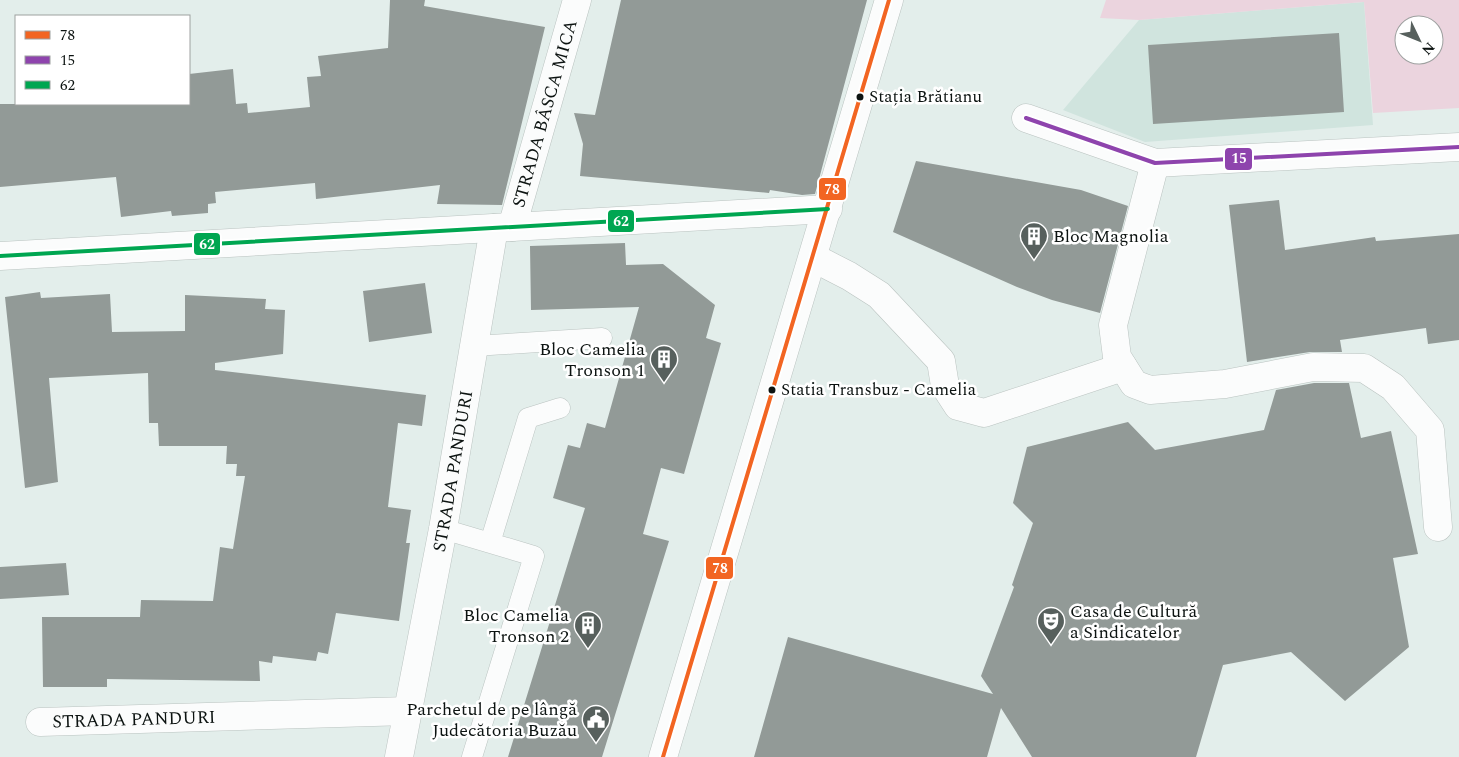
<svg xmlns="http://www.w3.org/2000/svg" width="1459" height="757" viewBox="0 0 1459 757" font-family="Spectral,serif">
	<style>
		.built { fill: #d0e4de }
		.green { fill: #ebd4de; fill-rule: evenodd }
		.building { fill: #929a97 }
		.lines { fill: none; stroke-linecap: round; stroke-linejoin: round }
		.lane-casing { stroke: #bac3c0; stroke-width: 21 }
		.street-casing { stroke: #bac3c0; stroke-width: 29 }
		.secondary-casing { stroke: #bac3c0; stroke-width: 29 }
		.lane { stroke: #fbfcfc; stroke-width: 20 }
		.street { stroke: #fbfcfc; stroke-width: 28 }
		.secondary { stroke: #fbfcfc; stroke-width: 28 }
		.bus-1-casing { stroke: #fff; stroke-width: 8 }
		.bus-2-casing { stroke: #fff; stroke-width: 8 }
		.bus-3-casing { stroke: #fff; stroke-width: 8 }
		.bus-1 { stroke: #f26522; stroke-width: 4 }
		.bus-2 { stroke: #8e44ad; stroke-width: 4 }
		.bus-3 { stroke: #00a651; stroke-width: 4 }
		.bus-dot { fill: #0c1311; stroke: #fff; stroke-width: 2 }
		.labels { text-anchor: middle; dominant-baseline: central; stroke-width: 5; stroke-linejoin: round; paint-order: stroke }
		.bus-label { font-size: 17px; fill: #0c1311; stroke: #fff; text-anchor: start }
		.street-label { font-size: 18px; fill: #0c1311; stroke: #fff }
		.poi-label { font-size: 18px; fill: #0c1311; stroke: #fff; text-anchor: end }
		.line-badge { stroke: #fff; stroke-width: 2 }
		.badge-label { font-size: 14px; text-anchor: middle; font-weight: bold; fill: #fff }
	</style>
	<rect width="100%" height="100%" fill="#e3eeeb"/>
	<path class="built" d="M 1364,2 L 1373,125 L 1145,142 L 1063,110 L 1139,20 Z"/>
	<path class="green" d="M 1106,0 L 1459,0 L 1459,108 L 1373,113 L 1364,2 L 1139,20 L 1100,18 ZM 1404,25 L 1434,25 L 1434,55 L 1404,55 Z"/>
	<path class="building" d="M 390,0 L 425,0 L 424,6 L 545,27 L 502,205 L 437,204 L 440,185 L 316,199 L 315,183 L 215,192 L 216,203 L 208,204 L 208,213 L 172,216 L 171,211 L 121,217 L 116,177 L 0,187 L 0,104 L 189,104 L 189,74 L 233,69 L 236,104 L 247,103 L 248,113 L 310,107 L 307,77 L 321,76 L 318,56 L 388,48 Z
		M 621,0 L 867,0 L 815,194 L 802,195 L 770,190 L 769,193 L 580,176 L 583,144 L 574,113 L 595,115 Z
		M 1339,33 L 1344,112 L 1153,124 L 1148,45 Z
		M 916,161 L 1081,190 L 1128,206 L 1100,313 L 1052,300 L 1017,287 L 893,232 Z
		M 1279,200 L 1285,250 L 1375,237 L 1376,241 L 1459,234 L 1459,340 L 1428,344 L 1426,328 L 1340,340 L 1342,352 L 1310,352 L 1247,362 L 1229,205 Z
		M 625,243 L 626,265 L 663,264 L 715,305 L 706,338 L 721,343 L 684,474 L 661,468 L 643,534 L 669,541 L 602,757 L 508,757 L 585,508 L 553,498 L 568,445 L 580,448 L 587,423 L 605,428 L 639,307 L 531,310 L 530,246 Z
		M 425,283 L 432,333 L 369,342 L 363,291 Z
		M 40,292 L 41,298 L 110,294 L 112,332 L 185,331 L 185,295 L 266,299 L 265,309 L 285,310 L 283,354 L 215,363 L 215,370 L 426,395 L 422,426 L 398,423 L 388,507 L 411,510 L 406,543 L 410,543 L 399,621 L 336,613 L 328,654 L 318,652 L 316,661 L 273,656 L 272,663 L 259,661 L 260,681 L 107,679 L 107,687 L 43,687 L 42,617 L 140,617 L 141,600 L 213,601 L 220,547 L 233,549 L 245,476 L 236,476 L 237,464 L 226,464 L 227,446 L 159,446 L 158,423 L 149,423 L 148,373 L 49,378 L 58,482 L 25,488 L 5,297 Z
		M 1314,383 L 1349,383 L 1361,438 L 1391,431 L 1418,554 L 1393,558 L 1409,647 L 1345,701 L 1291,652 L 1223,665 L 1196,757 L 1032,757 L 1001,708 L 987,757 L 754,757 L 788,637 L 993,694 L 981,676 L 1014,587 L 1012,585 L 1033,523 L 1013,503 L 1027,447 L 1128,422 L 1155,450 L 1264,430 L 1276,390 Z
		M 66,563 L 69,595 L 0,599 L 0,567 Z"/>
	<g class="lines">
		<g class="lane-casing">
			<path id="lane" d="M 474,346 L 602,338
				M 443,529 L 534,556 L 472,757
				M 490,543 L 528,418 L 560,408"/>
		</g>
		<g class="street-casing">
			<g id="street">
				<path d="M 1026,118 L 1155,163 L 1459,147"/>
				<path d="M 1155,163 L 1113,325 L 1117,357 L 1134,384 L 1150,390 L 1225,384 L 1313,367 L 1364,368 L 1393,387 L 1430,430 L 1438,527"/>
				<path id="s1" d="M 512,227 L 577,0"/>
				<path d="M 0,256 L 828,209"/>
				<path d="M 814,258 L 849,276 L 879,295 L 941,361 L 945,386 L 958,406 L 984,413 L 1123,367"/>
				<path id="s2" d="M 40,722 L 408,711"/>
				<path id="s3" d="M 399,757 L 443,529 L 494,228"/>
			</g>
		</g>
		<g class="secondary-casing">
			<path id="secondary" d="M 663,757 L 889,0"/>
		</g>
		<use href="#lane" class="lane"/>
		<use href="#street" class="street"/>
		<use href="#secondary" class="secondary"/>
		<g class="bus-1-casing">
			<path id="bus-1" d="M 663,757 L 889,0"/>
		</g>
		<g class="bus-2-casing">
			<path id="bus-2" d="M 1026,118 L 1155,163 L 1459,147"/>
		</g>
		<g class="bus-3-casing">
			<path id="bus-3" d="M 0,256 L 828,209"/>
		</g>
		<use href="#bus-1" class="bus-1"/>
		<use href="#bus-2" class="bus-2"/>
		<use href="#bus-3" class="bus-3"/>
	</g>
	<defs>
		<g id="building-pin" transform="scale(1.4375)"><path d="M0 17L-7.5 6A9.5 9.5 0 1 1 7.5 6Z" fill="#57605d" stroke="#fff"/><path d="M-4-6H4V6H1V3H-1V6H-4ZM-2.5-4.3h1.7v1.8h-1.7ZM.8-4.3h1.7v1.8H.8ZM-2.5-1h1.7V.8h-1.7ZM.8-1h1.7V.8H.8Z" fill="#fff"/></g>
		<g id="theatre-pin" transform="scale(1.4375)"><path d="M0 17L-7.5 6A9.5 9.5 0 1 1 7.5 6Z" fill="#57605d" stroke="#fff"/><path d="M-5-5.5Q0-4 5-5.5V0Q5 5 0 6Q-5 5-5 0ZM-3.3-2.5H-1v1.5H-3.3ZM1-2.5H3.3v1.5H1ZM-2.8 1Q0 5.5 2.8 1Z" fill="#fff"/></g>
		<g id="civic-pin" transform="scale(1.4375)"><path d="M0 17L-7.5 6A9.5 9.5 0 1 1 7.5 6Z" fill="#57605d" stroke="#fff"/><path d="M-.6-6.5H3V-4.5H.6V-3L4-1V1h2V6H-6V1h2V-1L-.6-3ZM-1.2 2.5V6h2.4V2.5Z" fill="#fff"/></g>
	</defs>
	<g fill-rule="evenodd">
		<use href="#building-pin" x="1034" y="236"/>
		<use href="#building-pin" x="664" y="359"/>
		<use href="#theatre-pin" x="1051" y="621"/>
		<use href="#building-pin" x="588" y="625"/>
		<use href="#civic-pin" x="596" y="719"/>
	</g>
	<g class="bus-dot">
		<circle cx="860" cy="97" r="4.5"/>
		<circle cx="772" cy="390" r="4.5"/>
	</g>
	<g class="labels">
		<g class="bus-label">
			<text x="869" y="97">Stația Brătianu</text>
			<text x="781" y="390">Statia Transbuz - Camelia</text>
		</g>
		<g class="street-label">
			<text stroke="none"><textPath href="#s1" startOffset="118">STRADA BÂSCA MICA</textPath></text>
			<text stroke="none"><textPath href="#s3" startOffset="291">STRADA PANDURI</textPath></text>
			<text stroke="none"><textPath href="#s2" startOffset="94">STRADA PANDURI</textPath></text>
		</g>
		<g class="poi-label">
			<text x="1053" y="236" text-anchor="start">Bloc Magnolia</text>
			<text x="645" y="349">Bloc Camelia<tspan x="645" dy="21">Tronson 1</tspan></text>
			<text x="1070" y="611" text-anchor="start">Casa de Cultură<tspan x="1070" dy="21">a Sindicatelor</tspan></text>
			<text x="569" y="615">Bloc Camelia<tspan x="569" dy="21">Tronson 2</tspan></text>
			<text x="577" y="709">Parchetul de pe lângă<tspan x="577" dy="21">Judecătoria Buzău</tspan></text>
		</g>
	</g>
	<g class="line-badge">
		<rect x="1224" y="147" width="29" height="24" rx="5" fill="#8e44ad"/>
		<rect x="818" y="177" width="29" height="24" rx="5" fill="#f26522"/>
		<rect x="607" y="209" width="28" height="24" rx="5" fill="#00a651"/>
		<rect x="193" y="232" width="28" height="24" rx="5" fill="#00a651"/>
		<rect x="705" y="556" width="29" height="24" rx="5" fill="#f26522"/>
	</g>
	<g class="badge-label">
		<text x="1239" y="163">15</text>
		<text x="832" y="194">78</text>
		<text x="621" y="226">62</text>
		<text x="207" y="249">62</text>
		<text x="720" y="573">78</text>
	</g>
	<rect x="15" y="15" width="175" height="90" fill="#ffffff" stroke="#9ea1a0"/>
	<rect x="25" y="31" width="25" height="8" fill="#f26522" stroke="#9ea1a0"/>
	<text x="60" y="40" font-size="15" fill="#0c1311">78</text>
	<rect x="25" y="56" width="25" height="8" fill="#8e44ad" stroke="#9ea1a0"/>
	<text x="60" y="65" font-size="15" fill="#0c1311">15</text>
	<rect x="25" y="81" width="25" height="8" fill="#00a651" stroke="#9ea1a0"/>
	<text x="60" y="90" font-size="15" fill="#0c1311">62</text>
	<g transform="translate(1419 40) rotate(133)"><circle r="24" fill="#ffffff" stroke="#9ea1a0"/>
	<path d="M0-4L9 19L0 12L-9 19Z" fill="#57605d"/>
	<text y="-8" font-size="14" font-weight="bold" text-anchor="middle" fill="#0c1311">N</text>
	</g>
</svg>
